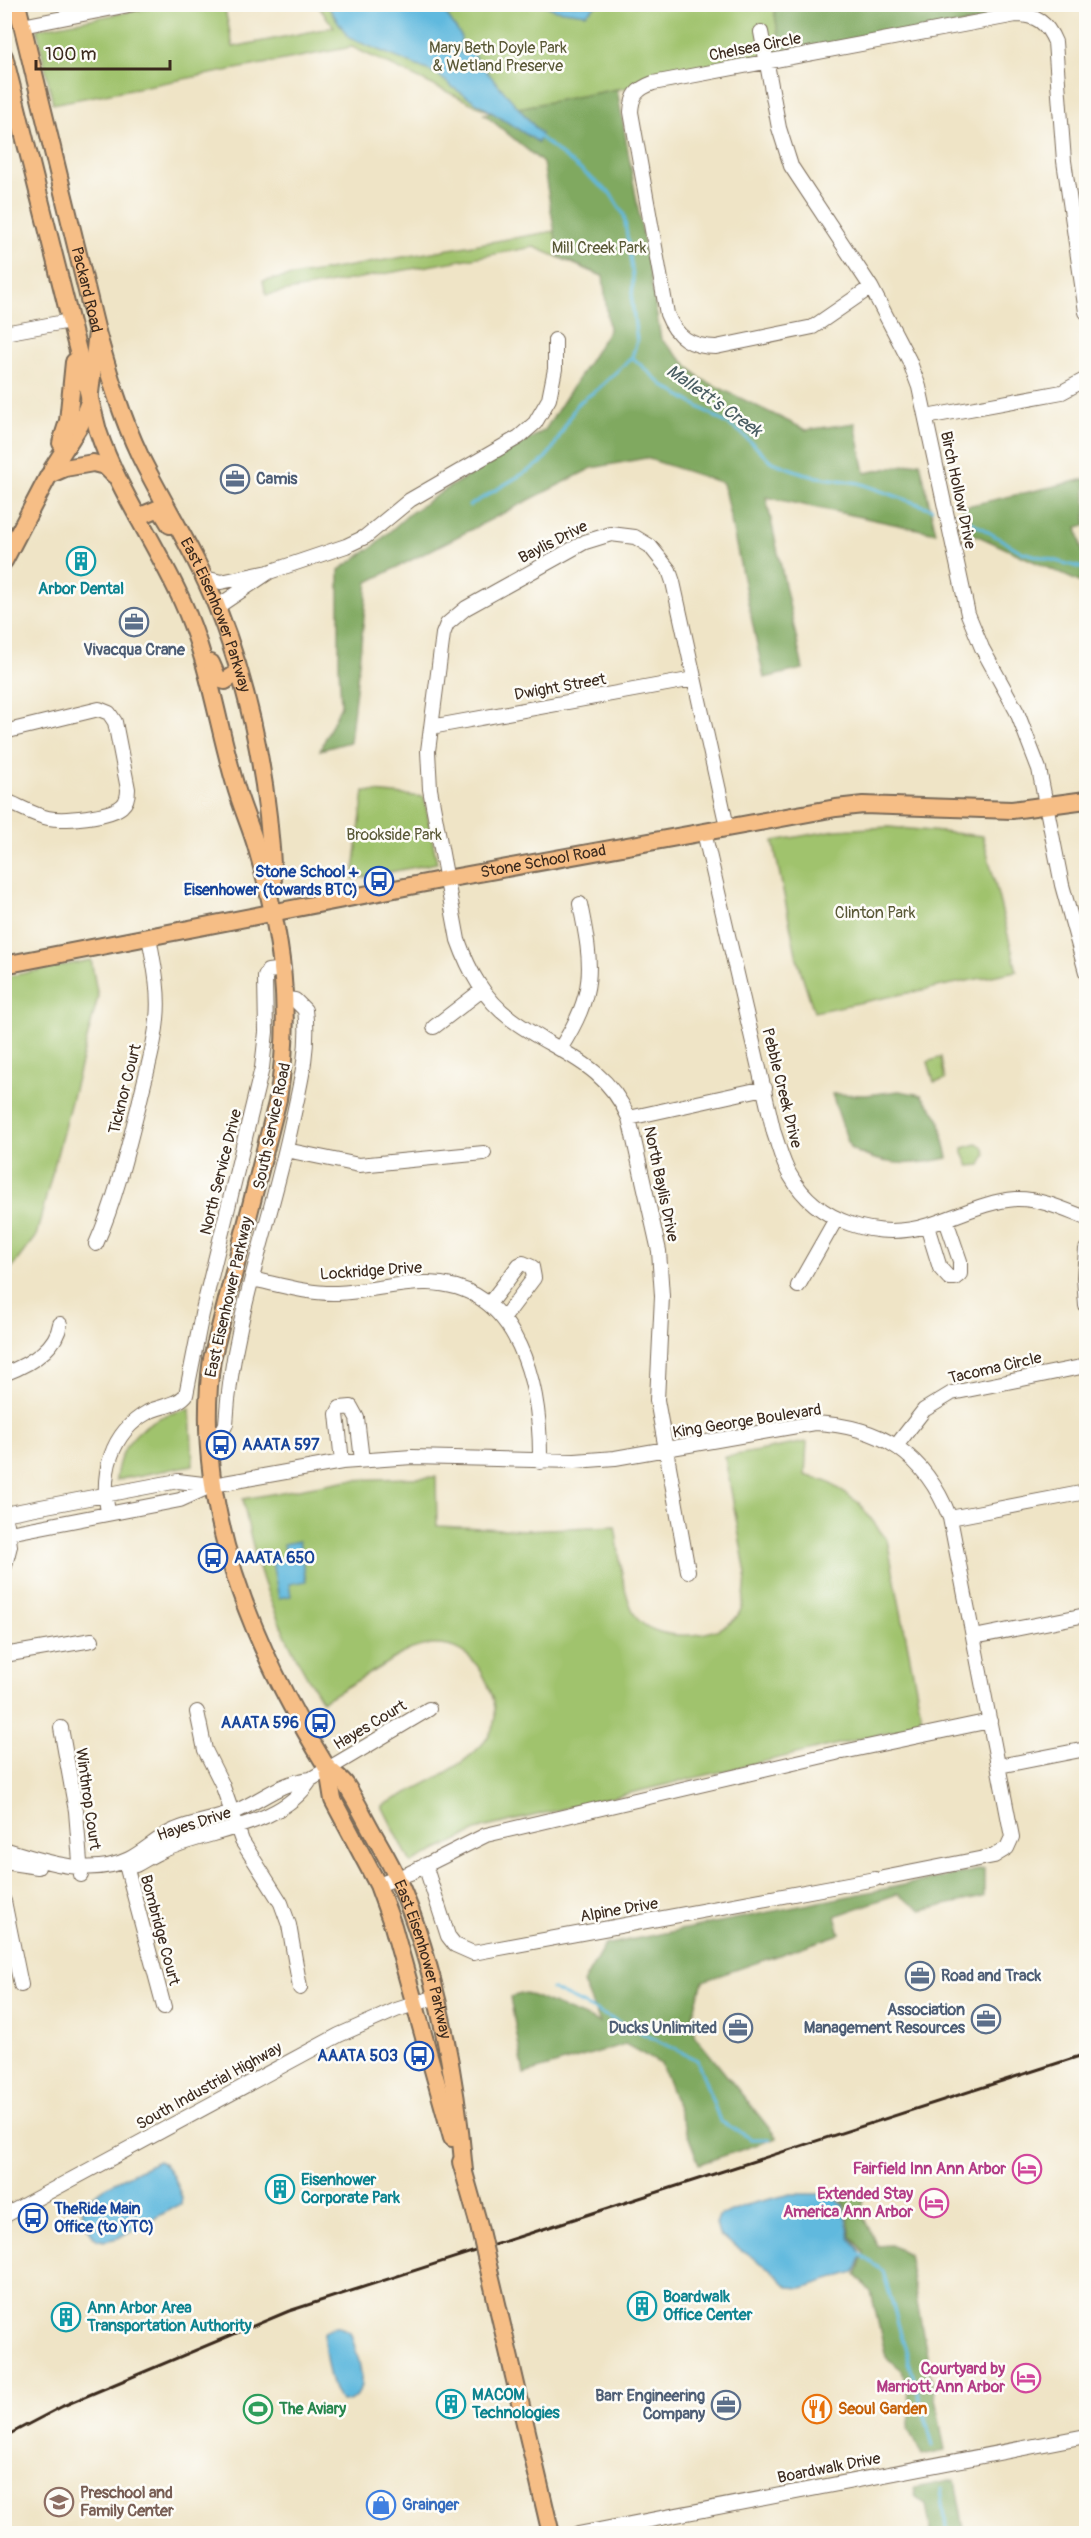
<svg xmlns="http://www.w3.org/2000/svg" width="1091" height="2538" viewBox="0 0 1091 2538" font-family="Pangolin,sans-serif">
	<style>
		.green { fill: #a0c36d; stroke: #6e7646; stroke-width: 1.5 }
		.forest { fill: #80a960; stroke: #5e6a3f; stroke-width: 1.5 }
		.water { fill: #61b9de; stroke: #4e727e; stroke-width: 1.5 }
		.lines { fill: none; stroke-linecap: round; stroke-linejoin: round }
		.stream { stroke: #61b9de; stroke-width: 3 }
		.minor-casing { stroke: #7a6b59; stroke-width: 16 }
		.major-casing { stroke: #7a6b59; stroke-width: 20 }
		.minor { stroke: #fff; stroke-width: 14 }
		.major { stroke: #f6be86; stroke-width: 16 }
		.rail { stroke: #3b2a1e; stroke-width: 3 }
		.major-bridge-casing { stroke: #7a6b59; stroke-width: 20; stroke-linecap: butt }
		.major-bridge { stroke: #f6be86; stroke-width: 16 }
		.labels { text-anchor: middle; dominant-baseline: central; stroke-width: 5; stroke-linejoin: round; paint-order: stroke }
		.street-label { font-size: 16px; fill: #3b2a1e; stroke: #fdfcf7 }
		.park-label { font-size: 16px; fill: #595836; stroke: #fdfcf7 }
		.service-label { font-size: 16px; font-weight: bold; fill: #4e5e75; stroke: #fdfcf7; text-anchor: end }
		.culture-label { font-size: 16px; font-weight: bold; fill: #0d838f; stroke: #fdfcf7; text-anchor: start }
		.transit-label { font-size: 16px; font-weight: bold; fill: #164399; stroke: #fdfcf7; text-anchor: end }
		.hotel-label { font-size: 16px; font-weight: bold; fill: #b23c85; stroke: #fdfcf7; text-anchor: end }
		.leisure-label { font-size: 16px; font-weight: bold; fill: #27864d; stroke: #fdfcf7; text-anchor: start }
		.food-label { font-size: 16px; font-weight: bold; fill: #c56008; stroke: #fdfcf7; text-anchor: start }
		.education-label { font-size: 16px; font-weight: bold; fill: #785e54; stroke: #fdfcf7; text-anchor: start }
		.shop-label { font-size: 16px; font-weight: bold; fill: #366cbe; stroke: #fdfcf7; text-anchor: start }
		.water-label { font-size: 18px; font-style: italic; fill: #485c61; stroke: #fdfcf7 }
	</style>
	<rect width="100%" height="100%" fill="#fdfcf7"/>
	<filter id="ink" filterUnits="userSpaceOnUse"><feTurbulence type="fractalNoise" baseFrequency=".0167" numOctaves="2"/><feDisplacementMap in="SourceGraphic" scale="12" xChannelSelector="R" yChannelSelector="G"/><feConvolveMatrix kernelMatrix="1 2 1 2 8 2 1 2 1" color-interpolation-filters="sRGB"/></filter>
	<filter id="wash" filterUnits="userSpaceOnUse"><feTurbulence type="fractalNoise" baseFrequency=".008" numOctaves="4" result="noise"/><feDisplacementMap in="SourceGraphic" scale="24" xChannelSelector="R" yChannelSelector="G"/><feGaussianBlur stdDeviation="1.35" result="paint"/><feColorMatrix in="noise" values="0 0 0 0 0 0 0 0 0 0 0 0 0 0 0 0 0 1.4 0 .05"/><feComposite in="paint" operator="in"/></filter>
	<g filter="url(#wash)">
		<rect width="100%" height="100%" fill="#efe4c6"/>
		<path class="green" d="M 166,5 L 224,5 L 233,47 L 334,27 L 317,5 L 1071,5 L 492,113 L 352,47 L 53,104 L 37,29 Z
			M 619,220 L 628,287 L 534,247 L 266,295 L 263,281 Z
			M 364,791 L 424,797 L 437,863 L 353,879 Z
			M 889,827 L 983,836 L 1017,971 L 814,1012 L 797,959 L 773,841 L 836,830 Z
			M 91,960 L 98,997 L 36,1236 L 10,1270 L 4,1267 L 5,977 Z
			M 941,1057 L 945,1080 L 934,1082 L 928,1062 Z
			M 977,1144 L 983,1147 L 986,1154 L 981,1165 L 969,1166 L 963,1153 L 963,1148 Z
			M 190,1409 L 193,1465 L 116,1480 C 119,1438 151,1415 190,1409 Z
			M 807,1442 L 805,1475 L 828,1482 L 859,1503 L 887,1540 L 923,1724 L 482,1828 L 411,1863 L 382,1806 C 413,1789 468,1767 488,1737 C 498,1721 497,1706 490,1690 C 477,1654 451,1636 412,1649 C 403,1652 393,1659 385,1664 C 364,1677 343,1689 322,1701 C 281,1638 255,1573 243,1499 L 348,1480 L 436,1477 L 437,1526 L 525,1530 L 615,1526 C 620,1554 621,1590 635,1615 C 652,1644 721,1640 738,1615 C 745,1604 745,1586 746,1574 L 725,1457 Z"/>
		<path class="forest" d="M 773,4 L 1072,5 L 782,54 Z
			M 617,89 L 661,339 L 701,379 L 806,430 L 855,423 L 865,473 L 920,462 L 936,533 L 766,497 L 803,669 L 764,678 L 723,483 L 646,458 L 592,468 L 368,582 L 350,742 L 320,750 L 341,705 L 339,667 L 339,570 L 374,546 L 409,514 L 448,488 L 545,430 L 609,330 L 603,276 L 559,257 L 543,163 L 484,114 L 495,112 L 538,142 L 541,134 L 518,108 Z
			M 1086,479 L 1086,525 L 1077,527 L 1082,551 L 1086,552 L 1086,585 L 969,532 L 962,507 Z
			M 899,1091 L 921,1095 L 939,1118 L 948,1158 C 913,1166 881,1167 850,1148 L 832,1094 L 866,1095 Z
			M 984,1869 L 984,1897 L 921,1910 L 897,1894 L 835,1916 L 840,1934 L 703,1981 L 693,2013 L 694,2035 L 777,2138 L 699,2164 L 661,2064 L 625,2044 L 524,2074 L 510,1997 L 525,1993 L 600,2023 L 583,1983 L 605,1945 Z
			M 863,2190 L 863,2216 L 877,2246 L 891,2245 L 908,2254 L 945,2450 L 922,2455 L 908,2429 L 911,2408 L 902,2370 L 886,2357 L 871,2292 L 856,2275 L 864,2253 L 851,2236 L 846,2207 L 837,2193 Z
			M 955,2480 L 963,2525 L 961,2533 L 931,2533 L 926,2504 L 916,2498 L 914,2488 Z"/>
		<path class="water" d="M 327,5 L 440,5 L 461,36 L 460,53 L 472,50 L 475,58 L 541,134 L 538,142 L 452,87 L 437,74 L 349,38 Z
			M 597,5 L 586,14 L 555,10 L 545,5 Z
			M 299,1541 L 306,1581 L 289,1584 L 291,1596 L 279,1598 L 272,1562 L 286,1559 L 284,1544 Z
			M 158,2161 C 171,2165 177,2186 182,2198 L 181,2204 L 118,2238 L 104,2241 L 96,2239 L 85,2224 L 81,2204 L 110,2184 Z
			M 791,2194 L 833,2194 L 843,2206 L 850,2237 L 862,2255 L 855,2272 L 802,2288 L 789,2287 L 770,2269 L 719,2235 L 716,2224 L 719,2216 L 746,2205 Z
			M 334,2327 L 340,2327 L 350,2332 C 357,2352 375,2401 342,2402 C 329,2391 324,2349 324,2332 Z"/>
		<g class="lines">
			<path class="stream" d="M 632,357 L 664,386 L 739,431 L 772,462 L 811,476 L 859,483 L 932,509
				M 469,506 L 541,463 L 552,450 L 577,404 L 598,389 L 632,357 L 637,341 L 632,302 L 633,277 L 624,215 L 610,193 L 538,136
				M 968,520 L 1022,552 L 1086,569
				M 551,1989 L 697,2060 L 720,2121 L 752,2139 L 770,2139
				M 859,2253 L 883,2271 L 933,2445
				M 941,2489 L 947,2534"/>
		</g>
	</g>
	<g filter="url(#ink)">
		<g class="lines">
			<g class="minor-casing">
				<path id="minor" d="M 22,26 L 134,4
					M 761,32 L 779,128 L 791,166 L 871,287 L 909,360 L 919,387 L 968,614 L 982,648 L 1017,712 L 1039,769 L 1062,885 L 1086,972
					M 871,287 L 813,327 L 716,347 C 691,347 676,337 667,314 L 631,112 C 632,95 637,89 653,83 L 1016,15 C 1037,15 1047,23 1055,42 L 1064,161 L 1086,312
					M 4,333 L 70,321
					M 926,417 L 1062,392 L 1086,379
					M 205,578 L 221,582 L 269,572 L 346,546 L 365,537 L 410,500 L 519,437 L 535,423 L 549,399 L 555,369 L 555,340
					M 217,607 L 269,572
					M 431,727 L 694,679
					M 4,732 L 99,709 L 109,713 L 115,722 L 128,789 C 128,795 127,802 122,806 C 110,817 63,821 48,818 C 33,815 19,806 4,800
					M 704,832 L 774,1133 C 779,1147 782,1162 790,1175 C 817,1223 878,1241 929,1225 C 958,1216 986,1201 1016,1199 C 1040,1198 1065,1210 1086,1218
					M 434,1027 L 482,990
					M 560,1049 C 596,992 593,968 580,904
					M 629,1118 L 765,1088
					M 286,1150 L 359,1165 L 484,1153
					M 927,1226 L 940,1268 L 949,1278 L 955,1278 L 960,1274 L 960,1261 L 946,1220
					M 96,1244 C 116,1199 128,1148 140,1100 C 146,1073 155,1046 157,1019 C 160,992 154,964 149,937
					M 1086,1249 L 1084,1277 L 1086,1306
					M 252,1279 C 280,1285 309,1294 337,1293 C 368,1292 398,1282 428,1283 C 521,1285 541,1388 540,1462
					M 798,1286 L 836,1219
					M 489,1304 L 519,1265 L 523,1263 L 532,1267 L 534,1278 L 503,1319
					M 4,1374 C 28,1365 56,1350 60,1324
					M 207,1437 L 223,1430 L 226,1424 C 232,1321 271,1223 292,1122 C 300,1086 310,1047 305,1010 L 295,1000 L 286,999
					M 896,1446 L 924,1410 L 952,1393 L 1086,1366
					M 342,1462 L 337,1414 L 340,1408 L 351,1407 L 357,1418 L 362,1460
					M 108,1513 C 101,1474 110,1433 148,1412 C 160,1406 176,1406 186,1395 L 202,1314 L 262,1068 L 266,1032 L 265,977 L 268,971 L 284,969
					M 4,1514 L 178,1481 L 211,1485
					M 950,1518 L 1086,1492
					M 4,1534 L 180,1500 L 213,1485 L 342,1462 L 412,1457 L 575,1461 L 615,1458 L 814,1423 C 881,1426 925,1454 950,1518 L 1012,1837 L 1007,1848 L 994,1856 L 883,1878
					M 4,1569 L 10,1546 L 7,1524
					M 688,1571 L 657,1400 L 662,1296 L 659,1251 L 629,1118 C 604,1061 557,1053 511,1019 C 484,999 469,971 458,940 L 430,789 L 428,751 L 443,634 L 447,624 L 466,608 L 585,542 L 611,534 L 635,537 L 650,546 L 669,570 L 673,582 L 727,827
					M 974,1637 L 1086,1615
					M 4,1655 L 92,1640
					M 197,1712 L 205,1750 L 222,1784 L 242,1841 L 281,1903 L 289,1925 L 300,1988
					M 61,1728 L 76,1811 L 81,1875
					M 843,1752 L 990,1721
					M 999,1766 L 1086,1749
					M 4,1849 C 42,1861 90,1878 129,1859 C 145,1851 158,1837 175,1830 C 193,1822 214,1820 232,1813 C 260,1802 279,1782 311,1779 L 429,1709
					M 125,1861 L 164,2007
					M 4,1862 L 38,1867
					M 136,1865 C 145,1860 154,1854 164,1850 C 209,1830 283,1826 311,1779
					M 425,1865 L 448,1936 L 455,1945 L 473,1953 L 875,1879
					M 378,1885 L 410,1873 L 486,1835 L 836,1753
					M 4,1901 L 21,1985
					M 4,2216 L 339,2035 L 396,2010 L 436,1997
					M 578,2534 L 1086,2436"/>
			</g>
			<g class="major-casing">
				<g id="major">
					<path id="s1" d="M 17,4 L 97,332 L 89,402 L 80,425 L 52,469"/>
					<path id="s2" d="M 4,56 L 98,431 C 118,491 156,543 182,601 C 209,660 217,723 235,784 C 241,806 251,827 257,849 C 282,936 293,1009 278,1099 L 212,1359 C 191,1502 252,1646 326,1766 C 331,1773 341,1777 346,1785 C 354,1797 361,1811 368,1824 C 378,1843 390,1861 398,1880 C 436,1966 456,2078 464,2171"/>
					<path id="s3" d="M 97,332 C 109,374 121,416 140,456 C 165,507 196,554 217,607 C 252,695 269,787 273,882"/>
					<path d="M 61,443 L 68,421 L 74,362"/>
					<path d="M 138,517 L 157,509 L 162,512 L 170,525"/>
					<path d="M 4,561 L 49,475 L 65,468 L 93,463 L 105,466 L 114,475"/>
					<path d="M 211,663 L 218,679 L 225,681 L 239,672"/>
					<path id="s4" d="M 4,965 L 446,879 L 836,808 L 863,805 L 1012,810 L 1086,800"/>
					<path d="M 328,1769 L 333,1800 L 378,1885 L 393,1926 L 452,2138"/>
					<path d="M 461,2162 L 478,2222"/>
					<path d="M 490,2274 L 551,2534"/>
				</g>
			</g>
			<use href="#minor" class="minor"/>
			<use href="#major" class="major"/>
			<path class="rail" d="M 4,2437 L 63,2406 L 289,2311 L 1086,2054"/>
			<g class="major-bridge-casing">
				<path id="major-bridge" d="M 478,2222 L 490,2274"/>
			</g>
			<use href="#major-bridge" class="major-bridge"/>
		</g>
	</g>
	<defs>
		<g id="office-ring" transform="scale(1.5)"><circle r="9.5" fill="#fdfcf7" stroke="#5c6f8a" stroke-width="1.5"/><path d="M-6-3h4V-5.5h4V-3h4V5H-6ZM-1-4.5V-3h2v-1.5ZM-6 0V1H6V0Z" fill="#5c6f8a"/></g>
		<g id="building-ring" transform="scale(1.5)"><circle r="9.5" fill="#fdfcf7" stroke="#0f9aa8" stroke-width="1.5"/><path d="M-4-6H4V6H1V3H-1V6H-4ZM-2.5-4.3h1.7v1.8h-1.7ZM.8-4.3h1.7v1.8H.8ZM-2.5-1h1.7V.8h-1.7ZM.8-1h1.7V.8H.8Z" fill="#0f9aa8"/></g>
		<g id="bus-ring" transform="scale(1.5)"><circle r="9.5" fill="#fdfcf7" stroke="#1a4fb4" stroke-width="1.5"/><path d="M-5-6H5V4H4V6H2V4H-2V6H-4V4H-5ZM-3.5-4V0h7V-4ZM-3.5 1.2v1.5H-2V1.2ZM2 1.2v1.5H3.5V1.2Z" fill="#1a4fb4"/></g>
		<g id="hotel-ring" transform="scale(1.5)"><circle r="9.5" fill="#fdfcf7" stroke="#d1479c" stroke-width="1.5"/><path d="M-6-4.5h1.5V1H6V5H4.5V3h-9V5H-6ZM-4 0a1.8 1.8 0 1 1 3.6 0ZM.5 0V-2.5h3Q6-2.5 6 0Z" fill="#d1479c"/></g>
		<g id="stadium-ring" transform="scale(1.5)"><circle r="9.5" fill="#fdfcf7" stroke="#2e9e5b" stroke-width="1.5"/><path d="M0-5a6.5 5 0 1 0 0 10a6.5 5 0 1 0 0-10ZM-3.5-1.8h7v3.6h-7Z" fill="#2e9e5b"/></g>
		<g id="restaurant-ring" transform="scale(1.5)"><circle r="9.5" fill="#fdfcf7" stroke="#e8710a" stroke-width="1.5"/><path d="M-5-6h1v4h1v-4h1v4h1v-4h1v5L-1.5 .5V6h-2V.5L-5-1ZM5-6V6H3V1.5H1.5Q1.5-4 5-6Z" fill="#e8710a"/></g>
		<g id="school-ring" transform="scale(1.5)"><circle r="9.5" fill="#fdfcf7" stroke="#8d6e63" stroke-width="1.5"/><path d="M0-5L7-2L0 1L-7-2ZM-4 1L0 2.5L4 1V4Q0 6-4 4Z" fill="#8d6e63"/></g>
		<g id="shop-ring" transform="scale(1.5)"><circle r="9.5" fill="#fdfcf7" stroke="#3f7fe0" stroke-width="1.5"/><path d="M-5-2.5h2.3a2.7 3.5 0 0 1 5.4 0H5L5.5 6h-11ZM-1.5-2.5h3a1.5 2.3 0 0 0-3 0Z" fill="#3f7fe0"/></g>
	</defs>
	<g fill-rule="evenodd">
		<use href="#office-ring" x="235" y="479"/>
		<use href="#building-ring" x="81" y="561"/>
		<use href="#office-ring" x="134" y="622"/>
		<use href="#bus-ring" x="379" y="881"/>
		<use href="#bus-ring" x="221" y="1445"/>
		<use href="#bus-ring" x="213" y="1558"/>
		<use href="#bus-ring" x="320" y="1723"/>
		<use href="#office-ring" x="920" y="1976"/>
		<use href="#office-ring" x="986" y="2019"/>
		<use href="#office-ring" x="738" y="2028"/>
		<use href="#bus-ring" x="419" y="2056"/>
		<use href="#hotel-ring" x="1027" y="2169"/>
		<use href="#building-ring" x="280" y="2189"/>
		<use href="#hotel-ring" x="934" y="2203"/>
		<use href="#bus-ring" x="33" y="2218"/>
		<use href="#building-ring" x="642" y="2306"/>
		<use href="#building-ring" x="66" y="2317"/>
		<use href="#hotel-ring" x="1026" y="2378"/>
		<use href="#building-ring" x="451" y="2404"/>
		<use href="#office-ring" x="726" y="2405"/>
		<use href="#stadium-ring" x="258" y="2409"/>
		<use href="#restaurant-ring" x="817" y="2409"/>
		<use href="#school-ring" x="59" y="2502"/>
		<use href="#shop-ring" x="381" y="2505"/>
	</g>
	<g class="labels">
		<g class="street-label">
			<text transform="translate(755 47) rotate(-11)">Chelsea Circle</text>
			<text stroke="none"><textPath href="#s1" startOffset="294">Packard Road</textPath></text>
			<text transform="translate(958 490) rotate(78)">Birch Hollow Drive</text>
			<text transform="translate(553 542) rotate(-27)">Baylis Drive</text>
			<text stroke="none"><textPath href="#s3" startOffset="308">East Eisenhower Parkway</textPath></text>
			<text transform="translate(560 687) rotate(-10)">Dwight Street</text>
			<text stroke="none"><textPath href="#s4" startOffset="549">Stone School Road</textPath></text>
			<text transform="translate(782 1088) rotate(76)">Pebble Creek Drive</text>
			<text transform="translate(125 1089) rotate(-76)">Ticknor Court</text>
			<text transform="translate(272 1126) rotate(-78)">South Service Road</text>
			<text transform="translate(221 1172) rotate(-76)">North Service Drive</text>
			<text transform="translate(661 1184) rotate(78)">North Baylis Drive</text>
			<text transform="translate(371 1271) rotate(-4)">Lockridge Drive</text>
			<text transform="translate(229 1297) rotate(-77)">East Eisenhower Parkway</text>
			<text transform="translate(995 1368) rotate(-13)">Tacoma Circle</text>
			<text transform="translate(747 1421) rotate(-9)">King George Boulevard</text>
			<text transform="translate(370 1725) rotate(-31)">Hayes Court</text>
			<text transform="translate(88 1799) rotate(82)">Winthrop Court</text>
			<text transform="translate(194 1824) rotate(-18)">Hayes Drive</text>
			<text transform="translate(619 1910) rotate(-10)">Alpine Drive</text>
			<text transform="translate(160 1930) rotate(75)">Bombridge Court</text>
			<text stroke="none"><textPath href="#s2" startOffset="2008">East Eisenhower Parkway</textPath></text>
			<text transform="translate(209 2086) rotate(-29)">South Industrial Highway</text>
			<text transform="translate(829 2468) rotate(-11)">Boardwalk Drive</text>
		</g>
		<g class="park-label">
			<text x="498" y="48">Mary Beth Doyle Park<tspan x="498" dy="18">&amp; Wetland Preserve</tspan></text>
			<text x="599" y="248">Mill Creek Park</text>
			<text x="394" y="835">Brookside Park</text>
			<text x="875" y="913">Clinton Park</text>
		</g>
		<g class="service-label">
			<text x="256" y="479" text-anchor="start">Camis</text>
			<text x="134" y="650" text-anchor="middle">Vivacqua Crane</text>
			<text x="941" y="1976" text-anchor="start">Road and Track</text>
			<text x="965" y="2010">Association<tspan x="965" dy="18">Management Resources</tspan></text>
			<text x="717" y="2028">Ducks Unlimited</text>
			<text x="705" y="2396">Barr Engineering<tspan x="705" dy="18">Company</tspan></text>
		</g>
		<g class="culture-label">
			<text x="81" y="589" text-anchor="middle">Arbor Dental</text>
			<text x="301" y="2180">Eisenhower<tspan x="301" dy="18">Corporate Park</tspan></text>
			<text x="663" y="2297">Boardwalk<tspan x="663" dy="18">Office Center</tspan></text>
			<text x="87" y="2308">Ann Arbor Area<tspan x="87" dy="18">Transportation Authority</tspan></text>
			<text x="472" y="2395">MACOM<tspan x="472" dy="18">Technologies</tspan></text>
		</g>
		<g class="transit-label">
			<text x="358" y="872">Stone School +<tspan x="358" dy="18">Eisenhower (towards BTC)</tspan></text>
			<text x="242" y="1445" text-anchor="start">AAATA 597</text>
			<text x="234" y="1558" text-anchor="start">AAATA 650</text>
			<text x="299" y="1723">AAATA 596</text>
			<text x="398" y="2056">AAATA 503</text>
			<text x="54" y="2209" text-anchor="start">TheRide Main<tspan x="54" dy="18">Office (to YTC)</tspan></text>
		</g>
		<g class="hotel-label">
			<text x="1006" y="2169">Fairfield Inn Ann Arbor</text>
			<text x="913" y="2194">Extended Stay<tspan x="913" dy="18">America Ann Arbor</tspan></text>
			<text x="1005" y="2369">Courtyard by<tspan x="1005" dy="18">Marriott Ann Arbor</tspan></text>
		</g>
		<g class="leisure-label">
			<text x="279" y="2409">The Aviary</text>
		</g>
		<g class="food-label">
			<text x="838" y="2409">Seoul Garden</text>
		</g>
		<g class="education-label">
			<text x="80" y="2493">Preschool and<tspan x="80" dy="18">Family Center</tspan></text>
		</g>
		<g class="shop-label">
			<text x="402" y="2505">Grainger</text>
		</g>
		<g class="water-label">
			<text transform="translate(714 401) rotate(35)">Mallett's Creek</text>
		</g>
	</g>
	<rect width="1091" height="2538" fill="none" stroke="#fdfcf7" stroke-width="24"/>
	<path d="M36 60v9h134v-9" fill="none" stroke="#3b2a1e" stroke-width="3"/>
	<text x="45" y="60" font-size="18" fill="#3b2a1e" stroke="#fdfcf7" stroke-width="4.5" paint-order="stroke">100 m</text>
</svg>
